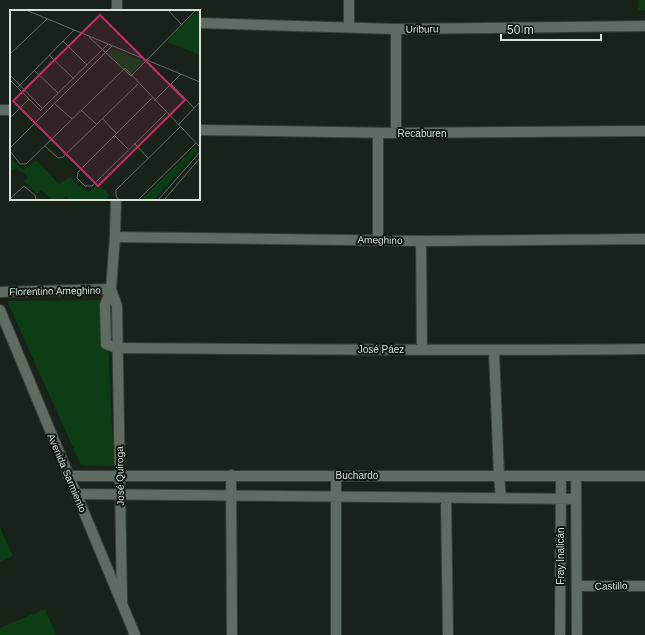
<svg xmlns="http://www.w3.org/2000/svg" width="645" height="635" viewBox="0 0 645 635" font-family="Helvetica,sans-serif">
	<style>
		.green { fill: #0c3d14 }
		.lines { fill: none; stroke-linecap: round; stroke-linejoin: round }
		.minor-casing { stroke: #373e38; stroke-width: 12 }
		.tertiary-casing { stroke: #373e38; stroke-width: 12 }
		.secondary-casing { stroke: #373e38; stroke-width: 12 }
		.minor { stroke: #606b61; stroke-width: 10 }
		.tertiary { stroke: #606b61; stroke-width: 10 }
		.secondary { stroke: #606b61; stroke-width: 10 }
		.labels { text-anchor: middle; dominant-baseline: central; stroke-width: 4; stroke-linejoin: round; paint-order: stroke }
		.street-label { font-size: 10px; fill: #d9dfd9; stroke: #101810 }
		.inset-road { fill: none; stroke: #666e66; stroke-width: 1 }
		.view { fill: #c42c68; fill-opacity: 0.15; stroke: #c42c68; stroke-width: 2 }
		.inset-edge { fill: none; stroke: #d9dfd9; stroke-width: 2 }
	</style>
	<rect width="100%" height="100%" fill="#192219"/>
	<path class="green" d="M 638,0 L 645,0 L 645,10 L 638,10 Z
		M 106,300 L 114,466 L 81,465 L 7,301 Z
		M 0,528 L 13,556 L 0,562 Z
		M 45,609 L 56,635 L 0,635 L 0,628 Z"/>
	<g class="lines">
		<g class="minor-casing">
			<path id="minor" d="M 199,23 L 396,29 L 645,26
				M 349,27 L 349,0
				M 396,29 L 396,133
				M 0,110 L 11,110
				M 199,130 L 396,133 L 645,131
				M 378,133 L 378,240
				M 115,237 L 421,241 L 645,239
				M 421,241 L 422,349
				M 117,348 C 293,349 469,351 645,349
				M 494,351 L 499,476 L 501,498
				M 231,475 L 232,635
				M 68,476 L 645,476
				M 576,476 L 577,635
				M 76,494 L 576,499
				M 446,498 L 448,635
				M 577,586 L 645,586
				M 336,635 L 336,475
				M 560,635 L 561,476"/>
		</g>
		<g class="tertiary-casing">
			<path id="tertiary" d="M 117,11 L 117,0
				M 116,199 L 115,237 L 111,289 L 105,305 L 106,344 L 117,348
				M 111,289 L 117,306 L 122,602
				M 0,292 L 111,289"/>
		</g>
		<g class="secondary-casing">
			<path id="secondary" d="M 0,310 L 135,635"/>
		</g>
		<use href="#minor" class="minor"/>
		<use href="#tertiary" class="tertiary"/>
		<use href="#secondary" class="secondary"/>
	</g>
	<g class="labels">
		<g class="street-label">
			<text transform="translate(422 29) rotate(-1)">Uriburu</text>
			<text x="422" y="133">Recaburen</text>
			<text transform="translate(380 240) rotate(1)">Ameghino</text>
			<text transform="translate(55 291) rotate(-1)">Florentino Ameghino</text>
			<text x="381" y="349">José Páez</text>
			<text transform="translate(67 473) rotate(67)">Avenida Sarmiento</text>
			<text x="357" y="475">Buchardo</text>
			<text transform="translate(120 476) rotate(-91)">José Quiroga</text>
			<text transform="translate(560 556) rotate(-90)">Fray Inalicán</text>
			<text transform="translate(611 586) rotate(-1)">Castillo</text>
		</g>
	</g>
	<g transform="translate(10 10)">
		<rect width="190" height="190" fill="#192219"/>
		<path d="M 188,0 L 190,0 L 190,45 L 157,32 ZM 102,39 L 133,51 L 120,64 L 97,43 ZM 185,137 L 188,140 L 144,190 L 131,190 ZM 0,148 L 13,160 L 26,150 L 49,174 L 60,167 L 78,183 L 88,174 L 99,185 L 96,190 L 60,190 L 56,186 L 52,190 L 42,190 L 31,180 L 27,184 L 14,171 L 18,167 L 6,158 L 0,161 Z" fill="#0c3d14"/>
		<path class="inset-road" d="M 16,0 L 190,72M 158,0 L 172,15M 79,27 L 121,66M 53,31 L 77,55M 0,44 L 37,9M 39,45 L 64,69M 24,60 L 48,83M 0,65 L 33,99M 121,66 L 186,0M 0,70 L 31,101M 161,74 L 184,98M 8,77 L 64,20M 142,88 L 68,162 L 67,168 L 75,176 L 82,176 L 156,103M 144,91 L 171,64M 44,93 L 62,109M 31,100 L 98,34M 71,100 L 86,114M 0,108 L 19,89M 92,108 L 106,123M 168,115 L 190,92M 104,125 L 118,139M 124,133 L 138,148M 35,136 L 48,148 L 53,147 L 128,74M 0,138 L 102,36M 0,141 L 10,154 L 16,154 L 115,58 L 190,137M 0,189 L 14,176 L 25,185 L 26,190M 109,190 L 106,186 L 106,180 L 170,117M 128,190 L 186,133M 148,190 L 190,142M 154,190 L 190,148"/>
		<path class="view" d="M 90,5 L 175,90 L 88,176 L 3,91 Z"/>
		<rect width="190" height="190" class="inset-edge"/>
	</g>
	<path d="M501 34v6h100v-6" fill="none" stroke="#d9dfd9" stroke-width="2"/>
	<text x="507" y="34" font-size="12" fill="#d9dfd9" stroke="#101810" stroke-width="3" paint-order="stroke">50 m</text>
</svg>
